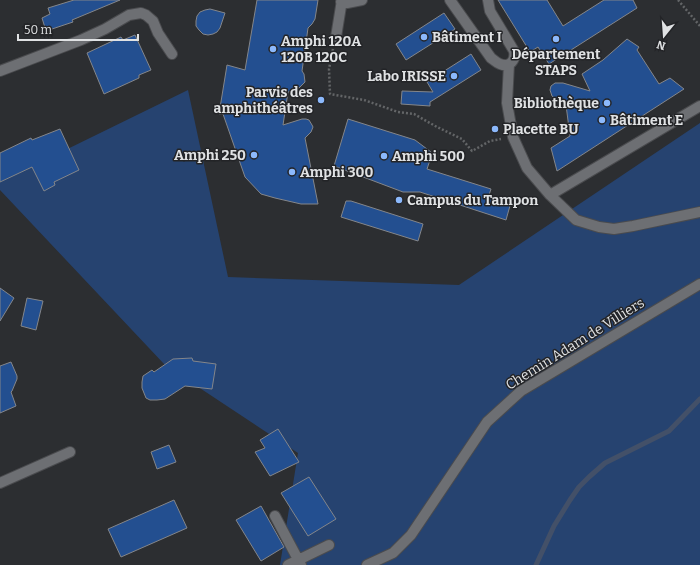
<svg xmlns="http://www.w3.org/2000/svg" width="700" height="565" viewBox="0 0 700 565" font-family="Bitter,serif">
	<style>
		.green { fill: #264370 }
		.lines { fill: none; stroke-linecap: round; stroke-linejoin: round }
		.stream { stroke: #435068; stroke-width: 5 }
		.building { fill: #234f90; stroke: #84868a }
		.minor-casing { stroke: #4a4b4e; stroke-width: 12 }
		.path { stroke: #636567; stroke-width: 2.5; stroke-dasharray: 2 2; stroke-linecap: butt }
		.minor { stroke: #6d6f73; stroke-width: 10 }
		.poi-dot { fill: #8cb9fc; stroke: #232427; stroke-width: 1.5 }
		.labels { text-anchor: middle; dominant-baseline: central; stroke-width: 3; stroke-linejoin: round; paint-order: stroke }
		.poi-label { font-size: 14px; font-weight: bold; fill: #e0e2e4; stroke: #232427; text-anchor: start }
		.street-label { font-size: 14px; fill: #e0e2e4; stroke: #232427 }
	</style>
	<rect width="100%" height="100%" fill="#2c2e31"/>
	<path class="green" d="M 188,90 L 228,277 L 459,285 L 700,123 L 700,565 L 280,565 L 298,453 L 165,365 L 0,190 L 0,182 Z"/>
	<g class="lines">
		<path class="stream" d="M 536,565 L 554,526 L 570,500 L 579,487 L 589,477 L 605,463 L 669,431 L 700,399"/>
	</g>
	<path class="building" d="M 74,0 L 120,0 L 72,20 L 73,22 L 46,31 L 42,18 L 50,14 L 48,8 Z
		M 257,0 L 318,0 L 315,19 L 312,24 L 308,28 L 302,71 L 304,74 L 305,82 L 299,88 L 288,92 L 283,125 L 302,119 L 306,119 L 309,120 L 312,125 L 313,127 L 311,132 L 305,138 L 318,204 L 301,204 L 275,198 L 261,194 L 245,177 L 223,114 L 219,114 L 227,65 L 245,70 Z
		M 498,0 L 547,0 L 563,26 L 604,0 L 633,0 L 637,8 L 549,64 L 538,47 L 530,52 Z
		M 210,9 L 225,13 L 220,28 L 217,32 L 213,34 L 208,35 L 203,34 L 199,30 L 196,26 L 196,21 L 197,16 L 200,12 L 205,10 Z
		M 444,13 L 455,29 L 406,60 L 396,44 Z
		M 135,35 L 151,70 L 139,75 L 139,78 L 104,94 L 87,53 L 121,37 L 123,40 Z
		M 627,39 L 639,47 L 637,50 L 659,84 L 670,78 L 684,89 L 557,171 L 551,148 L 570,136 L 566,105 L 557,100 L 552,96 L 550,90 L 551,86 L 555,83 L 563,83 L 590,91 L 582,74 L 603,60 Z
		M 471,54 L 481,70 L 430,102 L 430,106 L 401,104 L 402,91 L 433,92 L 427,82 Z
		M 348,119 L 415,140 L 431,152 L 428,159 L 430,160 L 427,169 L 491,189 L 489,195 L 511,202 L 506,220 L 420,192 L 403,192 L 334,166 Z
		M 60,129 L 79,170 L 54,182 L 55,185 L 44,191 L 32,167 L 0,182 L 0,153 L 31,138 L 32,140 Z
		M 346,201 L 351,201 L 423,224 L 418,241 L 341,217 Z
		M 0,288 L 14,298 L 0,321 Z
		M 27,298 L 43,301 L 36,330 L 21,326 Z
		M 192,358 L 193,361 L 216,364 L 212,389 L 185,386 L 165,399 L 157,400 L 150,400 L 146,398 L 142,388 L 142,382 L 143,376 L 152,370 L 154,372 L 173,359 Z
		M 11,362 L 17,376 L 17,379 L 12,391 L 11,392 L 16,406 L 0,413 L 0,366 Z
		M 278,429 L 299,462 L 270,476 L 255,452 L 265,448 L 260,440 Z
		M 169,445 L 176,462 L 157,469 L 151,452 Z
		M 309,477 L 336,519 L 308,536 L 281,493 Z
		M 174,500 L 187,528 L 121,557 L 108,529 Z
		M 261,506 L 284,547 L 261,561 L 236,520 Z"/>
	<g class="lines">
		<g class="minor-casing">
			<path id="minor" d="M 450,0 L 491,58 C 494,60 497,63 500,64 C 510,68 516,60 514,51 L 490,11 L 488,0
				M 341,2 L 347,3 L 362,0
				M 336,37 L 342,0
				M 509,64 L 507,103 L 513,137 L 527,168 L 550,195 L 576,220 L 599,227 L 614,229 L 633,226 L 700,212
				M 0,71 L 81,40 L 105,29 L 129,15 L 141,13 L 146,15 L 153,21 L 158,33 L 172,54
				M 550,195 L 700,106
				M 0,483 L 70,452
				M 275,516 L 301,565
				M 288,565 L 329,545
				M 367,565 L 393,553 L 411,535 L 487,422 L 521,391 L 700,284"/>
		</g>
		<path class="path" d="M 678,0 L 700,26
			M 333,49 L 329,69 L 330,94 L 364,100 L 398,112 L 414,114 L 437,127 L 462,139 L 472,151 L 490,141 L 501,139"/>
		<use href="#minor" class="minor"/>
	</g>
	<g class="poi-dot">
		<circle cx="424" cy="37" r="4"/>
		<circle cx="556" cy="39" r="4"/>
		<circle cx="273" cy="49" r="4"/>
		<circle cx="454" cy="76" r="4"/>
		<circle cx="321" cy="100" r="4"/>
		<circle cx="607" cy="103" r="4"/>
		<circle cx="602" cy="120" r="4"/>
		<circle cx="495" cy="129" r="4"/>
		<circle cx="254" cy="155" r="4"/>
		<circle cx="384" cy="156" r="4"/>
		<circle cx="292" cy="172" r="4"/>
		<circle cx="399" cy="200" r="4"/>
	</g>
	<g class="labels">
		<g class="poi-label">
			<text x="432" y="37">Bâtiment I</text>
			<text x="281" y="41">Amphi 120A<tspan x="281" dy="16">120B 120C</tspan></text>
			<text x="556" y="54" text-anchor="middle">Département<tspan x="556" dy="16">STAPS</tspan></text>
			<text x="446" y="76" text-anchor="end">Labo IRISSE</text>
			<text x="313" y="92" text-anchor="end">Parvis des<tspan x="313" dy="16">amphithéâtres</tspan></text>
			<text x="599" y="103" text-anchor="end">Bibliothèque</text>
			<text x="610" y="120">Bâtiment E</text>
			<text x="503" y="129">Placette BU</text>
			<text x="246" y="155" text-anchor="end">Amphi 250</text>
			<text x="392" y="156">Amphi 500</text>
			<text x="300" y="172">Amphi 300</text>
			<text x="407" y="200">Campus du Tampon</text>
		</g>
		<g class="street-label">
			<text transform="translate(575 344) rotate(-32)">Chemin Adam de Villiers</text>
		</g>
	</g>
	<g transform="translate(664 36) rotate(197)" stroke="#232427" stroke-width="3" paint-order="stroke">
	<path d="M0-3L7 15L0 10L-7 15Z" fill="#e0e2e4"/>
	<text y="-6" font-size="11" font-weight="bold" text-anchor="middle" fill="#e0e2e4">N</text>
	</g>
	<path d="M18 34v6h120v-6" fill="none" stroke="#e0e2e4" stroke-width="2"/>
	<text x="24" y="34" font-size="12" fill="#e0e2e4" stroke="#232427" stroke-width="3" paint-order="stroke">50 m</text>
</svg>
